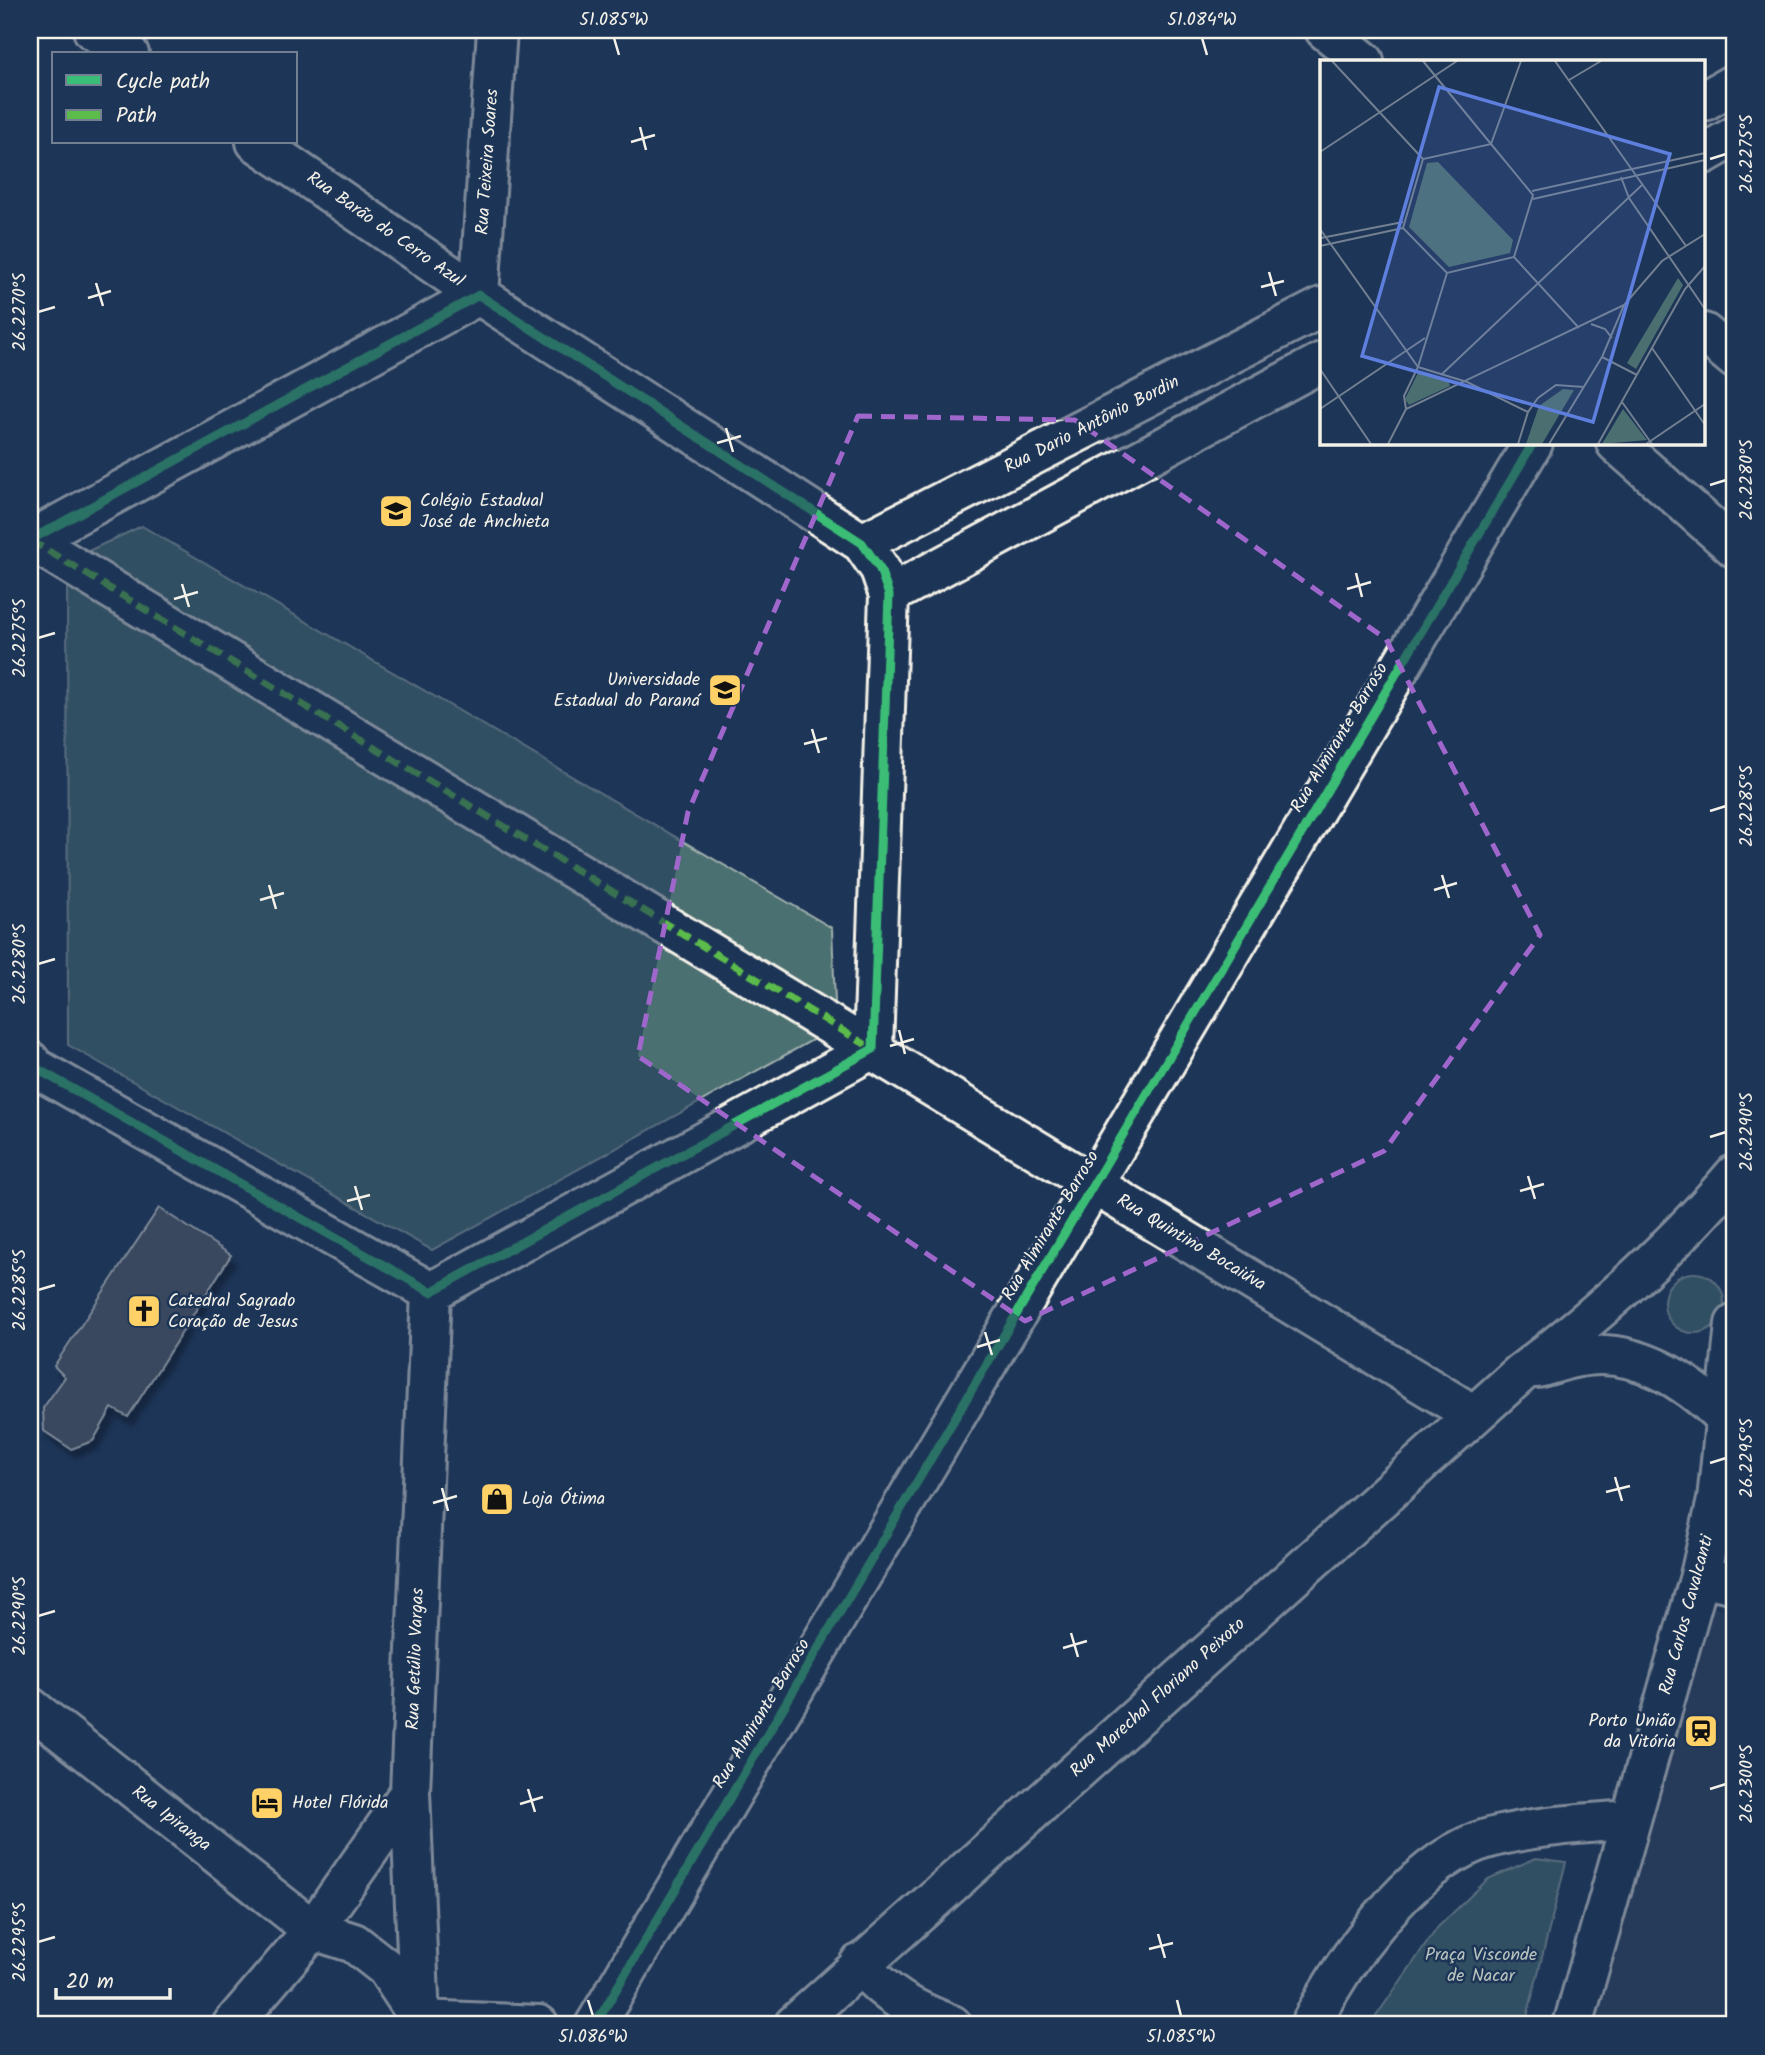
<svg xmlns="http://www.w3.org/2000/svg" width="1765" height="2055" viewBox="0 0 1765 2055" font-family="Kalam,sans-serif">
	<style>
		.built { fill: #30415c }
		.green { fill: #4b6f71; stroke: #a0b0ac; stroke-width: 2 }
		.building { fill: #5c5e66; stroke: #f4f1e8; stroke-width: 2; filter: url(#shadow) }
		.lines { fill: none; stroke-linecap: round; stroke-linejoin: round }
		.street-casing { stroke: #f4f1e8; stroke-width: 44 }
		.secondary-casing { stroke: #f4f1e8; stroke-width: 44 }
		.street { stroke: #1d3557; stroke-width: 38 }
		.secondary { stroke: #1d3557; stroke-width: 38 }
		.quiet { stroke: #5cbc4b; stroke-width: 7; stroke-dasharray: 14 7; stroke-linecap: butt }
		.cycleway-casing { stroke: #1d3557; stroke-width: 13 }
		.cycleway { stroke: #3abd76; stroke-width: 9 }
		.marked { fill: none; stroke: #9f67cb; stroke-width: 5; stroke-dasharray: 14 9; stroke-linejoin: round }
		.ticks { fill: none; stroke: #f4f1e8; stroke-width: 2.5 }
		.labels { text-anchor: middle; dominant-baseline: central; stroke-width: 5; stroke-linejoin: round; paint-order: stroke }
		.street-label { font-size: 18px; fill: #f4f1e8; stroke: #1d3557 }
		.poi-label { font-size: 18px; fill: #f4f1e8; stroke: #1d3557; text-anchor: start }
		.park-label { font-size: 18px; fill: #b9c4be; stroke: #1d3557 }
		.inset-road { fill: none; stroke: #738091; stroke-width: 2 }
		.view { fill: #5e7fdd; fill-opacity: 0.15; stroke: #5e7fdd; stroke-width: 3.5 }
		.inset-edge { fill: none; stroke: #f4f1e8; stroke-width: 3.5 }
		.neatline { fill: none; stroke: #f4f1e8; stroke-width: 2.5 }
		.ticks-label { font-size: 18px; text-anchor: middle; fill: #f4f1e8 }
	</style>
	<defs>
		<filter id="shadow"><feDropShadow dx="4.5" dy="8" stdDeviation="2" flood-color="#0009"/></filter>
	</defs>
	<rect width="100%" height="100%" fill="#1d3557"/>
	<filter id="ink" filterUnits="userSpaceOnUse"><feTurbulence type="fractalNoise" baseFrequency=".0143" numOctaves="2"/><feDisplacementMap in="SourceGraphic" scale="14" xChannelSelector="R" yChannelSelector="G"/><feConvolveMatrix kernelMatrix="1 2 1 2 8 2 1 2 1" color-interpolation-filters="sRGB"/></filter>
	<g filter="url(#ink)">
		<path class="built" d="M 1705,1606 L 1735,1611 L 1735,2025 L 1596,2025 L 1633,1851 Z"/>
		<path class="green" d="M 142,526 L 832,928 L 836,1027 L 432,1250 L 68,1045 L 67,561 Z
			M1664 1303a30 30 0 1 1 60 0a30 30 0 1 1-60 0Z
			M 1536,1858 L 1566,1862 L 1525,2025 L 1370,2025 L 1438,1927 L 1488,1879 Z"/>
		<path class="building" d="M 159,1208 L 231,1255 L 128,1417 L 112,1408 L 93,1441 L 71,1449 L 44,1431 L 43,1408 L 65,1377 L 54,1366 Z"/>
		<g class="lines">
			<g class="street-casing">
				<path id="street" d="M 93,30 L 129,54
					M 1325,30 L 1364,61
					M 1704,101 L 1735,83
					M 256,142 L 479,295
					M 1704,154 L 1735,136
					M 479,295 L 497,30
					M 1704,333 L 1735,359
					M 1616,443 L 1735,548
					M 30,540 L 1474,1415
					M 862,543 L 1322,307
					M 30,547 L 30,540 L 479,295 L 862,543 L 880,569 L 889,595 L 873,1049 L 431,1292 L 32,1066 L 30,1061
					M 889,595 L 1322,362
					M 1537,1368 C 1551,1365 1565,1359 1579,1357 C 1635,1346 1687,1381 1724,1417
					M 30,1707 L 313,1930 L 354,1943 L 386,1968 L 419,2018
					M 859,1964 C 888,1997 911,2009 952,2025
					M 420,2020 L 539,2025
					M 232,2025 L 313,1930 L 410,1792
					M 417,2025 L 420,2020 L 410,1792 L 431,1292
					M 595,2025 L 1533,443
					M 794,2025 L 1521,1373 C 1600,1313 1671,1250 1735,1174
					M 1310,2025 C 1343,1961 1407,1869 1477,1842 C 1518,1827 1586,1823 1631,1820
					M 1573,2025 L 1700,1576"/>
			</g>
			<g class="secondary-casing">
				<path id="secondary" d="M 1735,1324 L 1717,1500 L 1700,1576 L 1735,1584"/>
			</g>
			<use href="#street" class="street"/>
			<use href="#secondary" class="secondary"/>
			<path class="quiet" d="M 30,540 L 873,1049"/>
			<g class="cycleway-casing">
				<path id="cycleway" d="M 30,547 L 30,540 L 479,295 L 862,543 L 880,569 L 889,595 L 873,1049 L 431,1292 L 32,1066 L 30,1061
					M 595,2025 L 1533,443"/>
			</g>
			<use href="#cycleway" class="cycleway"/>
		</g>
	</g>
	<path d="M0 0H1765V2055H0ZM 858,416 L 1075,420 L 1386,639 L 1540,935 L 1384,1151 L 1025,1321 L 638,1056 L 688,812 Z" fill="#1d3557" fill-opacity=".55" fill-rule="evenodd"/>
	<path class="marked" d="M 858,416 L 1075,420 L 1386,639 L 1540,935 L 1384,1151 L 1025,1321 L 638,1056 L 688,812 Z"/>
	<path class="ticks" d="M 614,38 L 619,55M 1202,38 L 1207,55M 640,127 L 646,150M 631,142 L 655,135M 1710,159 L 1726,154M 1269,272 L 1276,296M 96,283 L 103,306M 1261,287 L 1284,281M 88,298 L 111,291M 38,312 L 55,307M 726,428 L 733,452M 717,443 L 741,436M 1710,485 L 1726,480M 1356,573 L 1362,597M 182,584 L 189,607M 1347,589 L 1371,582M 174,599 L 198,592M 38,638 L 55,633M 812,729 L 819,753M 804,744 L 827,738M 1710,811 L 1726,806M 1442,875 L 1449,898M 269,885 L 276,909M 1434,890 L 1457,883M 260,900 L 284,893M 38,964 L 55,959M 899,1030 L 905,1054M 890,1046 L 914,1039M 1710,1137 L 1726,1132M 1528,1176 L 1535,1199M 355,1186 L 362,1210M 1520,1191 L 1544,1184M 347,1201 L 370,1195M 38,1290 L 55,1285M 985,1332 L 992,1355M 977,1347 L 1000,1340M 1710,1463 L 1726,1458M 1615,1477 L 1622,1501M 442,1488 L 448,1511M 1606,1492 L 1630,1486M 433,1503 L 457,1496M 38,1616 L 55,1611M 1071,1633 L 1078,1657M 1063,1648 L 1087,1641M 528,1789 L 535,1812M 1710,1789 L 1726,1784M 520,1804 L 543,1797M 1158,1934 L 1165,1958M 38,1942 L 55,1937M 1149,1949 L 1173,1943M 588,2000 L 593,2016M 1177,2000 L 1181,2016"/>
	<defs>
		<g id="school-square" transform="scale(1.75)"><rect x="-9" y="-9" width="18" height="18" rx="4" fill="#ffd166" stroke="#1d3557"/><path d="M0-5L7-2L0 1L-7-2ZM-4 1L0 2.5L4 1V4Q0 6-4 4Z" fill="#111"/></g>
		<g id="university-square" transform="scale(1.75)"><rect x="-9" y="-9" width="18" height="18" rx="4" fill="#ffd166" stroke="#1d3557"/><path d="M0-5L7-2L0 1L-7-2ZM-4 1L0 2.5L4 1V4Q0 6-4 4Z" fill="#111"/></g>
		<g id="church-square" transform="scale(1.75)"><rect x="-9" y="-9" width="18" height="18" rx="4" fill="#ffd166" stroke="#1d3557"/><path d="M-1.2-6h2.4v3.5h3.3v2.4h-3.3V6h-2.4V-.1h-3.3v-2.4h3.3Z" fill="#111"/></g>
		<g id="shop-square" transform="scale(1.75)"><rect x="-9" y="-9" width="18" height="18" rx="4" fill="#ffd166" stroke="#1d3557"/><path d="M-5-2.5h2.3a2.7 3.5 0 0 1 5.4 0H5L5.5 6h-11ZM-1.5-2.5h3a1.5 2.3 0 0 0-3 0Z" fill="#111"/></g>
		<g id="station-square" transform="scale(1.75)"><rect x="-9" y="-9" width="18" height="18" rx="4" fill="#ffd166" stroke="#1d3557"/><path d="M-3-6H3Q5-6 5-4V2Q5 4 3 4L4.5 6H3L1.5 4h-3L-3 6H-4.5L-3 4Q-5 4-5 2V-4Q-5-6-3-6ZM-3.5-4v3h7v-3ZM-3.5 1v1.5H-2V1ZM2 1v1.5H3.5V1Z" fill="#111"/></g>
		<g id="hotel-square" transform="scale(1.75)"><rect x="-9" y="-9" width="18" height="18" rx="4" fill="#ffd166" stroke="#1d3557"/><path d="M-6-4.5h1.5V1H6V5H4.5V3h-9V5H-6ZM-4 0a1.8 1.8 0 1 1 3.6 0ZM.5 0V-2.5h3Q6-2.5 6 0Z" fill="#111"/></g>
	</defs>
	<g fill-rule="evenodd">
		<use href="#school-square" x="396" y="511"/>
		<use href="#university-square" x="725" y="690"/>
		<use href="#church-square" x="144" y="1311"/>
		<use href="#shop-square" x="497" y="1499"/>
		<use href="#station-square" x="1701" y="1731"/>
		<use href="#hotel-square" x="267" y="1803"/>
	</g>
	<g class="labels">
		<g class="street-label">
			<text transform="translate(488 162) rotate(-86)">Rua Teixeira Soares</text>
			<text transform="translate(385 230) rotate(35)">Rua Barão do Cerro Azul</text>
			<text transform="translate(1092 425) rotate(-27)">Rua Dario Antônio Bordin</text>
			<text transform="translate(1340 738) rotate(-59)">Rua Almirante Barroso</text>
			<text transform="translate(1051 1226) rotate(-59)">Rua Almirante Barroso</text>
			<text transform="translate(1191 1243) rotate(31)">Rua Quintino Bocaiúva</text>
			<text transform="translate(1687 1615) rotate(-75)">Rua Carlos Cavalcanti</text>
			<text transform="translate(416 1659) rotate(-88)">Rua Getúlio Vargas</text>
			<text transform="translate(1158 1698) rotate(-42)">Rua Marechal Floriano Peixoto</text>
			<text transform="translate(762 1714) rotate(-59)">Rua Almirante Barroso</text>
			<text transform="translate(171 1819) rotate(38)">Rua Ipiranga</text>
		</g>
		<g class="poi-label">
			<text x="420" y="501">Colégio Estadual<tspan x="420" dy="21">José de Anchieta</tspan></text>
			<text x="700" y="680" text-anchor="end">Universidade<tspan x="700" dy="21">Estadual do Paraná</tspan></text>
			<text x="168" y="1301">Catedral Sagrado<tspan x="168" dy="21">Coração de Jesus</tspan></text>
			<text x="522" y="1499">Loja Ótima</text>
			<text x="1676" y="1721" text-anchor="end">Porto União<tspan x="1676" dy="21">da Vitória</tspan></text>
			<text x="292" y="1803">Hotel Flórida</text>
		</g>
		<g class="park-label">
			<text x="1481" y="1955">Praça Visconde<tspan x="1481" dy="21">de Nacar</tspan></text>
		</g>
	</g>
	<g transform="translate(1320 60)">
		<rect width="385" height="385" fill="#1d3557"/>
		<path d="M 118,102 L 193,180 L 190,193 L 129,207 L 89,167 L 107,103 ZM 358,218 L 363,225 L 316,309 L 307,303 ZM 99,311 L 128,319 L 130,326 L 89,345 L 85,339 ZM 243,329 L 254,330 L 222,384 L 206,384 L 219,346 ZM 303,349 L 327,380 L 282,384 Z" fill="#4b6f71"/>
		<path class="inset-road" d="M 12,1 L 103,99M 103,1 L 171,84M 235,1 L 366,186M 249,20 L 281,1M 171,84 L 213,135 L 194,197 L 127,213 L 83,168 L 103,99 ZM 171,84 L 201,1M 0,92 L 137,1M 301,117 L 309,138 L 385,249M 212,131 L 385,93M 213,139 L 385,100M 0,169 L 98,307M 1,178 L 83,162M 0,186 L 83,168M 194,197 L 259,268M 271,264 L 285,269 L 292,278M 332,288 L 385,365M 98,307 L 147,322 L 208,352M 0,309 L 51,384M 121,315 L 322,125M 317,315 L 282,297 L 304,245 L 342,201 L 385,174M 302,342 L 332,384M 0,349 L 105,278M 86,349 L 84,336 L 98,307 L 127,213M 68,384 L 86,349 L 304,245M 198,384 L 208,352 L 218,338 L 236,325 L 264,327M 229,384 L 282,297M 278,384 L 365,229 L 385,206M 326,384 L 385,344"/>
		<path class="view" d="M 119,27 L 350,94 L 273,362 L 42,296 Z"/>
		<rect width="385" height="385" class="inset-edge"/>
	</g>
	<rect width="1765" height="2055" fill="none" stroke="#1d3557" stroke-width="77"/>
	<rect x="52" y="52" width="245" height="91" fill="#1d3557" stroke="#738091" stroke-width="2"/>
	<rect x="66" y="75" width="35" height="10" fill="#3abd76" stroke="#738091" stroke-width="2"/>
	<text x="116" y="88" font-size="21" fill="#f4f1e8">Cycle path</text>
	<rect x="66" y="110" width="35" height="10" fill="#5cbc4b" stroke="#738091" stroke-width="2"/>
	<text x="116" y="122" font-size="21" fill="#f4f1e8">Path</text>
	<path d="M56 1988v10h114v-10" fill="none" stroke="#f4f1e8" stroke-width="3.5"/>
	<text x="66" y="1988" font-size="21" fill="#f4f1e8" stroke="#1d3557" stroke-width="5" paint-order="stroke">20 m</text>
	<rect x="38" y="38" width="1688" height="1978" class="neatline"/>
	<g class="ticks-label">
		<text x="614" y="25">51.085°W</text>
		<text x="1202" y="25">51.084°W</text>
		<text transform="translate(1746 154) rotate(-90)" y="6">26.2275°S</text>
		<text transform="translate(19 312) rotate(-90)" y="6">26.2270°S</text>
		<text transform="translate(1746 480) rotate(-90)" y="6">26.2280°S</text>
		<text transform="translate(19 638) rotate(-90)" y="6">26.2275°S</text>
		<text transform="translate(1746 806) rotate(-90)" y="6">26.2285°S</text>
		<text transform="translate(19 964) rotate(-90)" y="6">26.2280°S</text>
		<text transform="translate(1746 1132) rotate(-90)" y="6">26.2290°S</text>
		<text transform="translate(19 1290) rotate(-90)" y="6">26.2285°S</text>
		<text transform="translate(1746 1458) rotate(-90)" y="6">26.2295°S</text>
		<text transform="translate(19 1616) rotate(-90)" y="6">26.2290°S</text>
		<text transform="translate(1746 1784) rotate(-90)" y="6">26.2300°S</text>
		<text transform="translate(19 1942) rotate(-90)" y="6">26.2295°S</text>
		<text x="593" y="2042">51.086°W</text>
		<text x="1181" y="2042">51.085°W</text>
	</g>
</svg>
